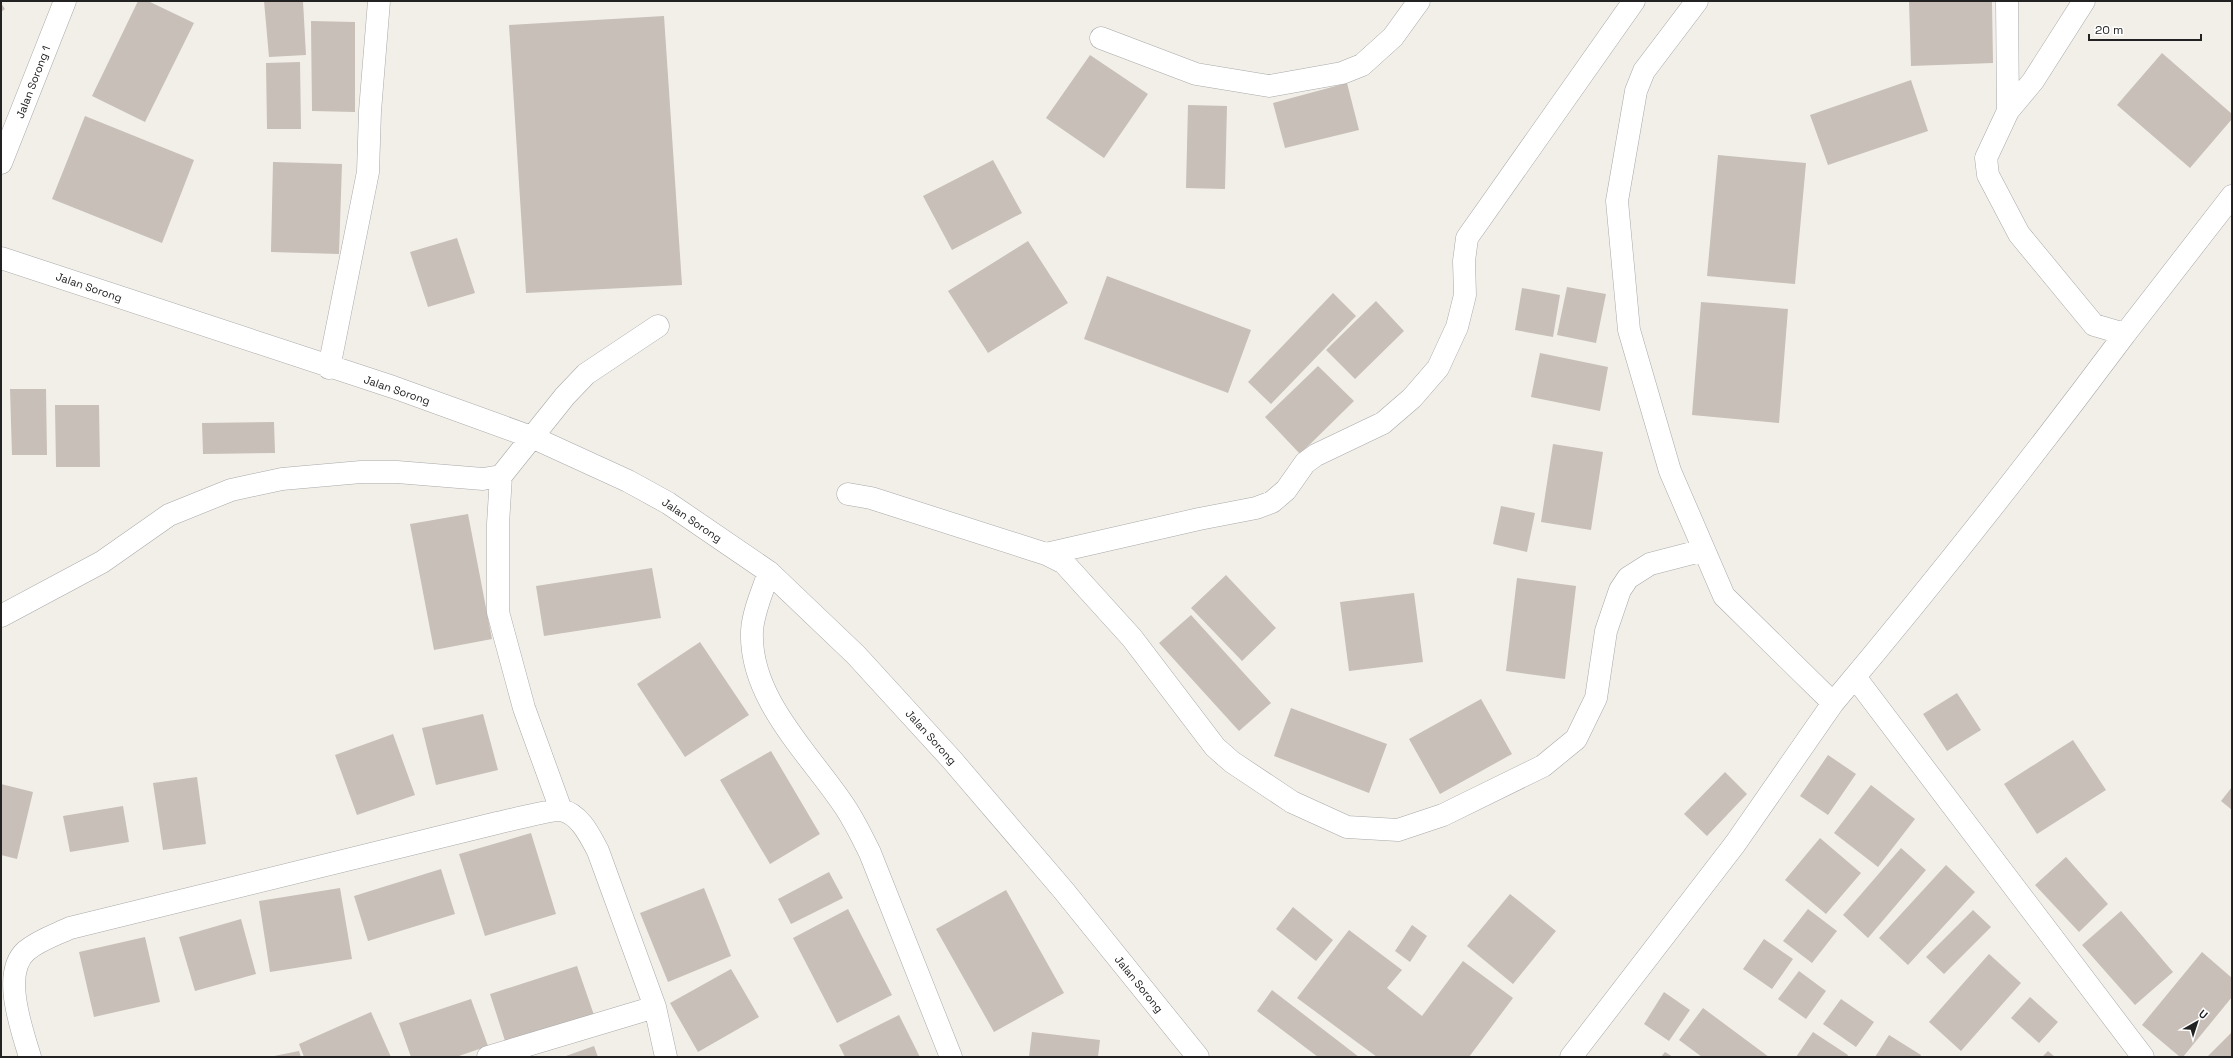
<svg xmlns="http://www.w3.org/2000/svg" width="2233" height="1058" viewBox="0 0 2233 1058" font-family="'Space Grotesk',sans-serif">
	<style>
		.building { fill: #c7bfb8 }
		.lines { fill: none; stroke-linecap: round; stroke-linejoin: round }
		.minor-casing { stroke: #a9a9a9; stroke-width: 23 }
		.minor { stroke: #fff; stroke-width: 22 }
		.labels { text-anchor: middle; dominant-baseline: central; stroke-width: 3; stroke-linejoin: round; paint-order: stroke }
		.street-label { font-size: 11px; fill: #222; stroke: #fff }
	</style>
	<rect width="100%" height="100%" fill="#f2efe9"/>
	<path class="building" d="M 138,1 L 148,1 L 194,23 L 145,122 L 92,96 Z
		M 264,1 L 303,1 L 306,55 L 269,57 Z
		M 1909,1 L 1992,1 L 1993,63 L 1911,66 Z
		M 1,3 L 5,9 L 1,12 Z
		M 664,16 L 682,285 L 526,293 L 509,25 Z
		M 311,21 L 355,22 L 355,112 L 312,111 Z
		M 2162,53 L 2232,114 L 2232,119 L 2190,168 L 2117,105 Z
		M 1090,55 L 1148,94 L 1104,158 L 1046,118 Z
		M 300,62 L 301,129 L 267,129 L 266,63 Z
		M 1911,80 L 1928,131 L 1828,165 L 1810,115 Z
		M 1347,83 L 1359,130 L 1285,148 L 1273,103 Z
		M 1188,105 L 1227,106 L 1225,189 L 1186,188 Z
		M 85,116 L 194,160 L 162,243 L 52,199 Z
		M 1718,155 L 1806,163 L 1795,284 L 1707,276 Z
		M 993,160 L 1022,213 L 952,250 L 923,196 Z
		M 273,162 L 342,164 L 339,254 L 271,252 Z
		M 457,238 L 475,293 L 428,307 L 410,252 Z
		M 1028,241 L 1068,303 L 988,353 L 948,291 Z
		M 1107,276 L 1251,330 L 1228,393 L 1084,339 Z
		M 1567,287 L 1606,294 L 1596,343 L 1557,335 Z
		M 1522,288 L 1560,295 L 1553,337 L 1515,330 Z
		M 1333,293 L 1356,316 L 1271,404 L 1248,382 Z
		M 1376,301 L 1404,331 L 1355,379 L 1326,350 Z
		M 1701,302 L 1788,309 L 1779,423 L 1692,415 Z
		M 1540,353 L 1608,367 L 1600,411 L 1531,397 Z
		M 1318,366 L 1354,401 L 1300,454 L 1265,417 Z
		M 10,389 L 46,389 L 47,455 L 12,455 Z
		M 55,405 L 99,405 L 100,467 L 56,467 Z
		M 274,422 L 275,453 L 203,454 L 202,423 Z
		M 1553,444 L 1603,452 L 1591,530 L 1541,522 Z
		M 1501,506 L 1535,513 L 1527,552 L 1493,544 Z
		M 468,514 L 492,639 L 434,650 L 410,524 Z
		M 652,568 L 661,618 L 544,636 L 536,586 Z
		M 1226,575 L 1276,628 L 1242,661 L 1191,608 Z
		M 1517,578 L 1576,586 L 1565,679 L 1506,671 Z
		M 1414,593 L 1423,662 L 1349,671 L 1340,602 Z
		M 1191,615 L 1271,703 L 1239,731 L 1159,643 Z
		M 700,642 L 749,715 L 685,757 L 637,684 Z
		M 1957,693 L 1981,730 L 1947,751 L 1923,714 Z
		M 1481,699 L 1512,754 L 1440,794 L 1409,739 Z
		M 1291,708 L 1387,744 L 1369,793 L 1274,756 Z
		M 483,714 L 498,770 L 436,785 L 422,728 Z
		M 393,734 L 415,795 L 357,815 L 335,755 Z
		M 2073,740 L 2106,790 L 2037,834 L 2004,784 Z
		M 771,751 L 820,834 L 770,864 L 720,780 Z
		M 1828,755 L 1856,774 L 1828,815 L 1800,796 Z
		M 1725,772 L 1747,794 L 1707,836 L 1684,814 Z
		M 197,777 L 206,844 L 163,850 L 153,783 Z
		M 1,784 L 33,792 L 17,859 L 1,855 Z
		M 1871,785 L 1915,819 L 1878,867 L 1834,833 Z
		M 2232,787 L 2232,810 L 2221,801 Z
		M 123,806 L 129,842 L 70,852 L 63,816 Z
		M 531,833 L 556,914 L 485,936 L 459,854 Z
		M 1820,838 L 1861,873 L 1826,914 L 1785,880 Z
		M 1901,848 L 1926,870 L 1868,938 L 1843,915 Z
		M 2066,857 L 2108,904 L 2079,932 L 2035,885 Z
		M 1946,865 L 1975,892 L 1908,965 L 1879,938 Z
		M 441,869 L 455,914 L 368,941 L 354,896 Z
		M 829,872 L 843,898 L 791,924 L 778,899 Z
		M 340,888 L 352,959 L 270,972 L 259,901 Z
		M 704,888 L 731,956 L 668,982 L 640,913 Z
		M 1006,890 L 1064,993 L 994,1032 L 936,929 Z
		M 1510,894 L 1556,931 L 1513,984 L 1467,946 Z
		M 1293,907 L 1333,940 L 1316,961 L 1276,929 Z
		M 848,909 L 892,995 L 837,1023 L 793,938 Z
		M 1808,909 L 1837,931 L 1812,963 L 1783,941 Z
		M 1973,910 L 1991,927 L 1944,974 L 1926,957 Z
		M 2121,911 L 2173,972 L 2135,1005 L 2082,945 Z
		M 241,919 L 256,974 L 195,991 L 179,937 Z
		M 1412,925 L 1427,936 L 1410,962 L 1395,951 Z
		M 1349,930 L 1402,970 L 1387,988 L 1422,1016 L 1463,961 L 1513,998 L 1469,1057 L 1377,1057 L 1297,998 Z
		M 145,937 L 160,1002 L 94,1017 L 79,952 Z
		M 1764,939 L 1793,959 L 1772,989 L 1743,969 Z
		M 2202,952 L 2232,978 L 2232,997 L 2183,1057 L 2180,1057 L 2142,1025 Z
		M 1989,954 L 2021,983 L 1961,1051 L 1929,1022 Z
		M 577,966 L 594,1015 L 506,1044 L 490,994 Z
		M 731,969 L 759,1017 L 698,1052 L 670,1003 Z
		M 1799,971 L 1826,991 L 1806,1019 L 1778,999 Z
		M 1272,990 L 1359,1057 L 1318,1057 L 1257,1011 Z
		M 1664,992 L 1690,1010 L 1669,1041 L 1644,1024 Z
		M 2030,997 L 2058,1022 L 2039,1043 L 2011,1018 Z
		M 471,999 L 488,1046 L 456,1057 L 411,1057 L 399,1023 Z
		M 1841,999 L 1874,1022 L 1856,1047 L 1823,1024 Z
		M 1703,1008 L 1769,1057 L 1702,1057 L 1679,1040 Z
		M 371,1012 L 391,1057 L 304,1057 L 299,1044 Z
		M 899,1015 L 920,1057 L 845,1057 L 839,1045 Z
		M 1032,1032 L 1100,1040 L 1098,1057 L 1029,1057 Z
		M 1813,1032 L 1848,1055 L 1847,1057 L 1796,1057 Z
		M 2232,1032 L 2232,1057 L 2207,1057 Z
		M 1889,1035 L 1921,1055 L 1920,1057 L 1875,1057 Z
		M 594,1046 L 598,1057 L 563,1057 Z
		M 299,1051 L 301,1057 L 274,1057 L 274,1056 Z
		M 2048,1051 L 2055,1057 L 2042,1057 Z
		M 1665,1052 L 1673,1057 L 1661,1057 Z"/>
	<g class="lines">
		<g class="minor-casing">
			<path id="minor" d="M 1697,1 L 1644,71 L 1636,91 L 1617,201 L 1629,330 L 1670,471 L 1724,596 L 1833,703 C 1934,583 2031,460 2125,334 L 2094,325 L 2019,234 L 1988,175 L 1986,158 L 2008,111 L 2033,81 L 2084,1
				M 2007,1 L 2008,111
				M 1101,38 L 1196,74 L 1269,86 L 1342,73 L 1362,65 L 1393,37 L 1419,1
				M 1,163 L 65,1
				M 1,258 L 393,387 L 534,438 L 628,481 L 668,503 L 769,572 L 856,655 L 952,760 L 1064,891 L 1198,1057
				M 2125,334 L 2232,196
				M 329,368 L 368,172 L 370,111 L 379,1
				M 501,476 L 498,524 L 498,612 L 524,708 L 561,810
				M 848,494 L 871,498 L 1046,554 L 1064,563 L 1132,638 L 1215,747 L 1232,762 L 1292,802 L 1347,827 L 1398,830 L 1443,815 L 1543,766 L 1576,739 L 1596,698 L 1606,631 L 1620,590 L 1628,578 L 1650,564 L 1704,550
				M 1046,554 L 1199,519 L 1256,508 L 1272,502 L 1286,490 L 1305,463 L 1316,455 L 1383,423 L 1412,398 L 1438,368 L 1457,327 L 1465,295 L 1464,261 L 1467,238 L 1634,1
				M 769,572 C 763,590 753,612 752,631 C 749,699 810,754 845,807 C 855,822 862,837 870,853 L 951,1057
				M 1,616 L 102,562 L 169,515 L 231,490 L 282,479 L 361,472 L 397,472 L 483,479 L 501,476 L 565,396 L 586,374 L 658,326
				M 1855,677 L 2143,1057
				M 30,1057 C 22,1030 1,973 26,951 C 39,940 55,935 70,928 L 497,823 C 506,821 555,809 561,810 C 580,814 590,836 598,851 L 655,1007 L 666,1057
				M 488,1057 L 655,1007
				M 1571,1057 L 1735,844 L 1833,703"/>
		</g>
		<use href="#minor" class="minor"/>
	</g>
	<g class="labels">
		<g class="street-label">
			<text transform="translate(33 82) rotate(-69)">Jalan Sorong 1</text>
			<text transform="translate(89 287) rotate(19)">Jalan Sorong</text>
			<text transform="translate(397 390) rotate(19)">Jalan Sorong</text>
			<text transform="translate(692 520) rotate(34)">Jalan Sorong</text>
			<text transform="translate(931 737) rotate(48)">Jalan Sorong</text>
			<text transform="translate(1139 984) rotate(51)">Jalan Sorong</text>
		</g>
	</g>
	<rect width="2233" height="1058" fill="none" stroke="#222222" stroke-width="4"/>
	<g transform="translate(2197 1022) rotate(39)" stroke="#ffffff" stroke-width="3" paint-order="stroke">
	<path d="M0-3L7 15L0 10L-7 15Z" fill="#222222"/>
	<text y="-6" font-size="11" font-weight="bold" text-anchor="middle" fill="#222222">U</text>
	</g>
	<path d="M2089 34v6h112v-6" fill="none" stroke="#222222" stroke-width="2"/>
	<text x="2095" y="34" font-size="12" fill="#222222" stroke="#ffffff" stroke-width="3" paint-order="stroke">20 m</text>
</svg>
